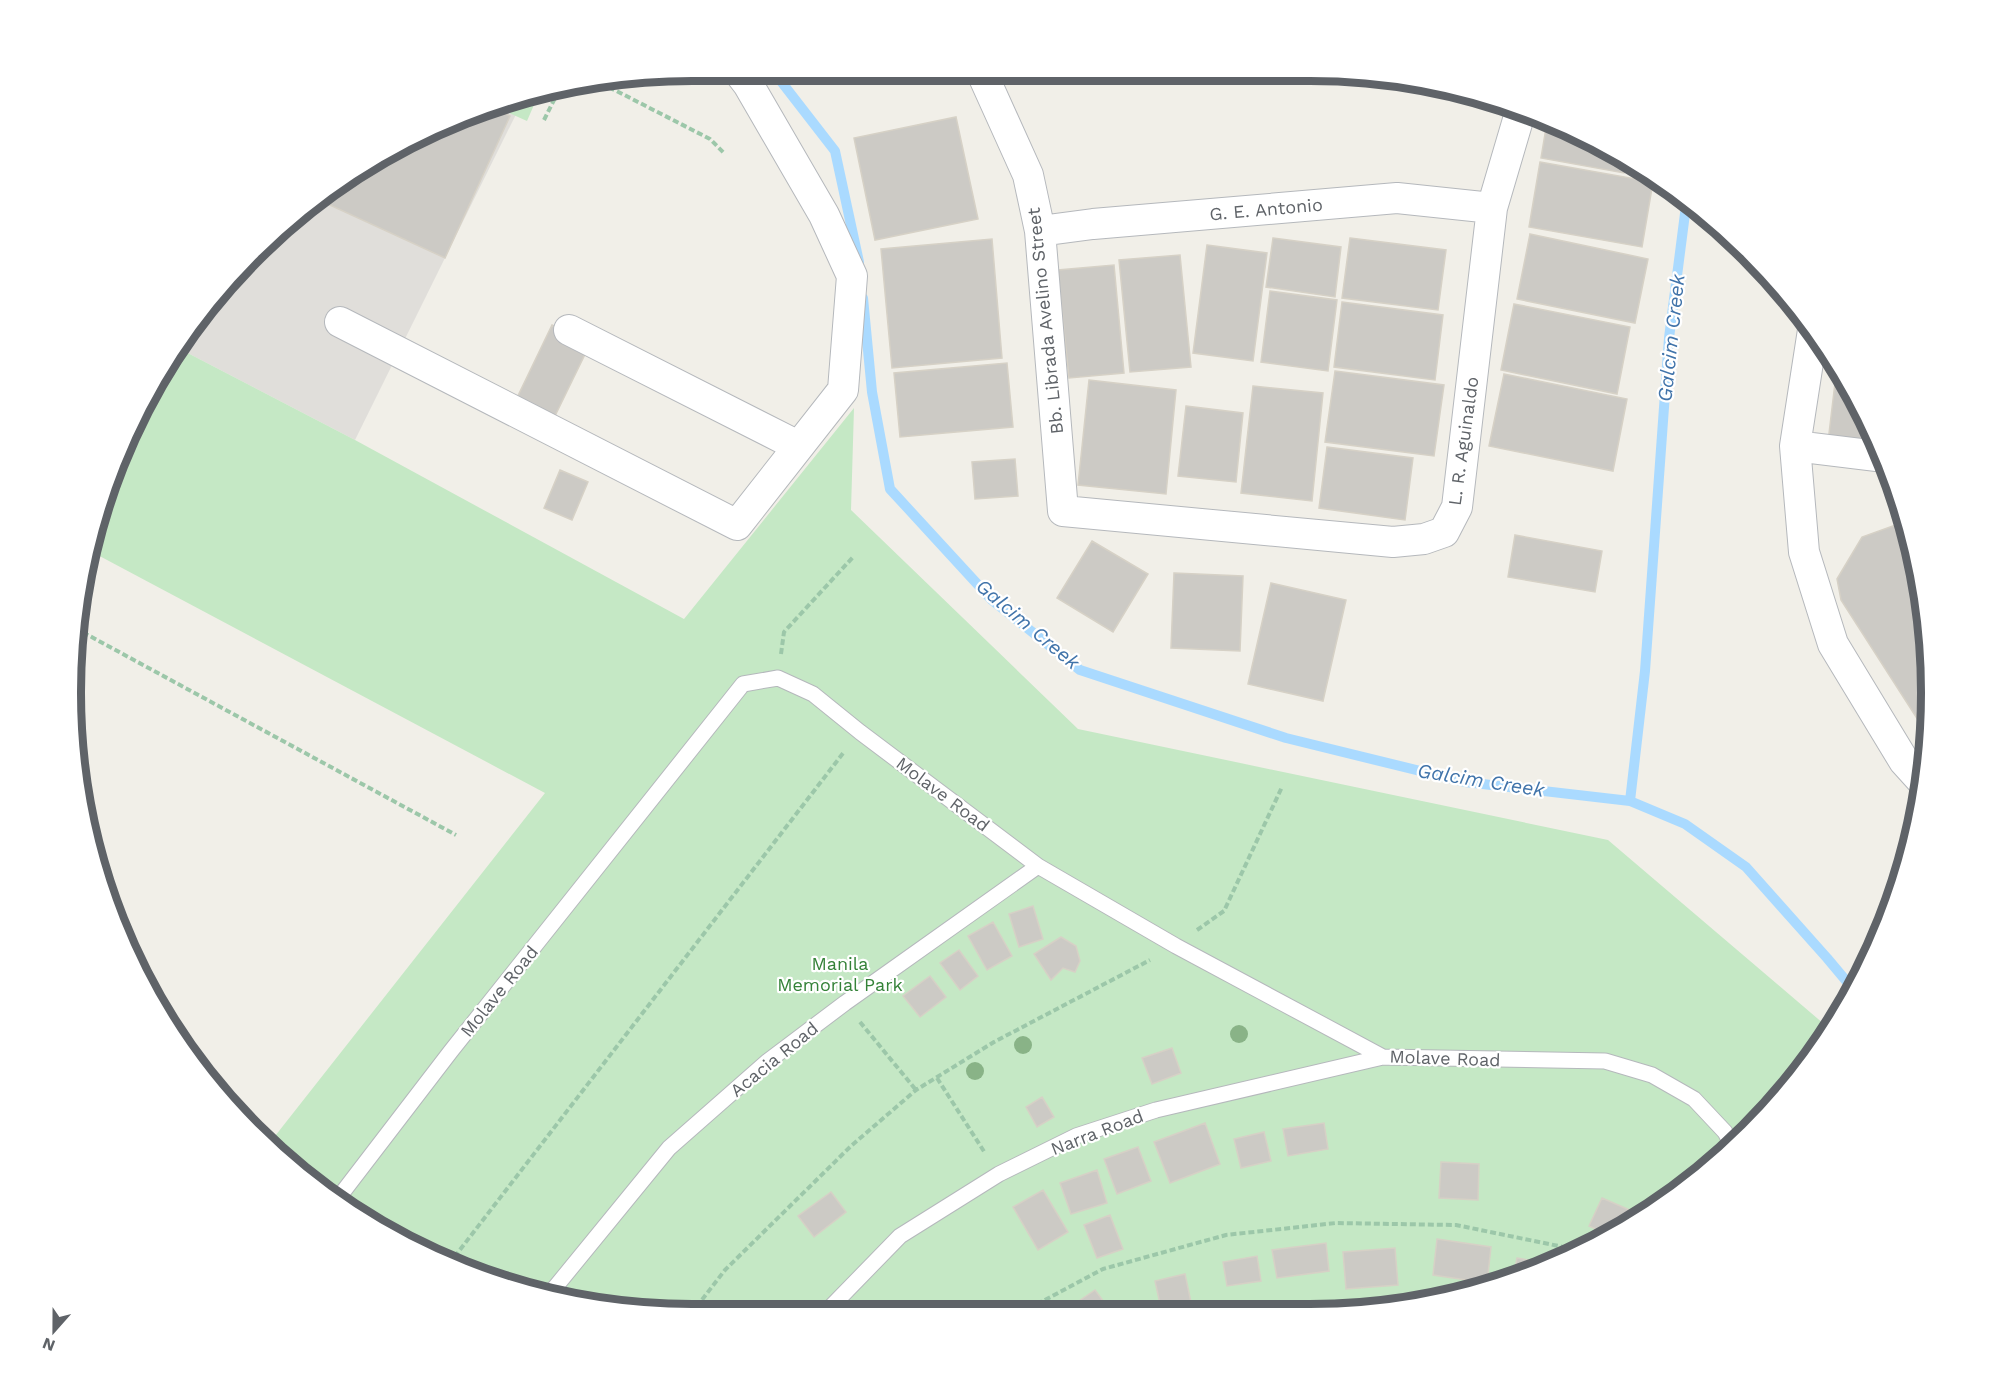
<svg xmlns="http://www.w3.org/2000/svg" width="2002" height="1385" viewBox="0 0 2002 1385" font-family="'Work Sans',sans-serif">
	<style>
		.industrial { fill: #e0deda }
		.green { fill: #c5e8c5 }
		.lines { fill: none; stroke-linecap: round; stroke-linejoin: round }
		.stream { stroke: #aadaff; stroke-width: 10 }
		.building { fill: #cccac5; stroke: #d6d1c6; stroke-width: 1.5 }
		.lane-casing { stroke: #b5b8bc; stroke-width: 17 }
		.street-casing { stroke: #b5b8bc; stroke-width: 32 }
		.path { stroke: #9cc7a9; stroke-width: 4; stroke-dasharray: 6 3; stroke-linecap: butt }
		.lane { stroke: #fff; stroke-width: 15 }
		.street { stroke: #fff; stroke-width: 30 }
		.tree { fill: #89b387 }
		.labels { text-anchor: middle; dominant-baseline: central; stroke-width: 4.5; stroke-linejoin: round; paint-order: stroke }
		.street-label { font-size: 18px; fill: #5f6368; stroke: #fff }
		.park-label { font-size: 18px; fill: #348238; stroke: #fff }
		.water-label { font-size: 20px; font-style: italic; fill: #4174aa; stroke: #fff }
		.rim { fill: none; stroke: #5f6368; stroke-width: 8 }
	</style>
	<rect width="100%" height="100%" fill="#f1efe8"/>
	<path class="industrial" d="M 526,94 L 355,440 L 178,348 L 225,283 L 347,175 L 454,118 Z"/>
	<path class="green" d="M 540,91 L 527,121 L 491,105 L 531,92 Z
		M 178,348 L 355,440 L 684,619 L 854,408 L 851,510 L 1078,729 L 1608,840 L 1831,1030 L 1826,1038 L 1749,1133 L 1688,1186 L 1585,1250 L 1431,1303 L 1309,1314 L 693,1314 L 571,1302 L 454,1267 L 347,1209 L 268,1145 L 545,793 L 92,552 L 118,454 L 154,381 Z"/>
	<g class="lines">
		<path class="stream" d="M 773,71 L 835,151 L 859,262
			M 863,298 L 872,392 L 890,489 L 992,600 L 1080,670 L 1286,738 L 1465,782 L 1630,801 L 1685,824 L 1746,867 L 1827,958 L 1853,989
			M 1630,801 L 1645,671 L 1669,338 L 1687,198"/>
	</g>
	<path class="building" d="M 489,106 L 510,116 L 445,258 L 319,200 L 347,175 L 454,118 Z
		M 956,117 L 978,219 L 875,240 L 854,138 Z
		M 1547,122 L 1585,135 L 1626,160 L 1624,173 L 1541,158 Z
		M 1540,162 L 1653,182 L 1642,247 L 1529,227 Z
		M 1530,234 L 1648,259 L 1635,323 L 1517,299 Z
		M 1273,238 L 1341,247 L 1335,297 L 1266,287 Z
		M 1350,238 L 1446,250 L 1438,310 L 1342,298 Z
		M 992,239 L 1002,358 L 892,368 L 881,249 Z
		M 1207,245 L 1267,253 L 1253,361 L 1193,353 Z
		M 1180,255 L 1191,367 L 1130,372 L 1119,260 Z
		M 1114,265 L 1124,373 L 1069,378 L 1058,270 Z
		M 1270,291 L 1337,300 L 1328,371 L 1261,362 Z
		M 1342,302 L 1443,315 L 1435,380 L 1334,367 Z
		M 1514,304 L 1630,327 L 1617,394 L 1501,370 Z
		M 552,325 L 590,344 L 553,420 L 515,402 Z
		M 1007,363 L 1013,427 L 900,437 L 894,373 Z
		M 1837,366 L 1881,448 L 1828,442 Z
		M 1335,371 L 1444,385 L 1434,456 L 1325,442 Z
		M 1504,374 L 1627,399 L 1613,471 L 1489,446 Z
		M 1089,380 L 1176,390 L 1166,494 L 1078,485 Z
		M 1253,386 L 1323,393 L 1312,501 L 1241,493 Z
		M 1186,406 L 1243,413 L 1236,482 L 1178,476 Z
		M 1327,447 L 1413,458 L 1405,520 L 1319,508 Z
		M 1015,459 L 1018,496 L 975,499 L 972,462 Z
		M 560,470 L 588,482 L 572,520 L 544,508 Z
		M 1904,522 L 1920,571 L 1921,590 L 1914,608 L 1925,625 L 1931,693 L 1927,734 L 1841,600 L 1837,579 L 1862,537 Z
		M 1515,535 L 1602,551 L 1595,592 L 1508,577 Z
		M 1092,541 L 1148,574 L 1113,632 L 1057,598 Z
		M 1174,573 L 1243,576 L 1240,651 L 1171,648 Z
		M 1271,583 L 1346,600 L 1323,701 L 1248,684 Z
		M 1033,906 L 1043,939 L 1019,947 L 1009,914 Z
		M 993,922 L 1012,956 L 987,970 L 968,936 Z
		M 1061,937 L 1076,946 L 1080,961 L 1075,972 L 1063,968 L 1051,980 L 1034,954 Z
		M 959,950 L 978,976 L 960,990 L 940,963 Z
		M 930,976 L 946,997 L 920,1017 L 903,996 Z
		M 1172,1048 L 1181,1073 L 1152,1084 L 1142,1058 Z
		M 1042,1097 L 1054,1117 L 1037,1127 L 1026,1107 Z
		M 1205,1123 L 1220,1164 L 1170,1183 L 1154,1142 Z
		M 1324,1123 L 1328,1149 L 1288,1156 L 1283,1129 Z
		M 1264,1132 L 1271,1161 L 1241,1168 L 1234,1139 Z
		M 1138,1147 L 1151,1181 L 1117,1194 L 1104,1159 Z
		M 1441,1162 L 1479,1164 L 1478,1200 L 1439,1198 Z
		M 1097,1170 L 1107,1203 L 1071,1214 L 1060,1183 Z
		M 1043,1190 L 1068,1232 L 1038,1250 L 1013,1207 Z
		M 831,1192 L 846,1212 L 814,1237 L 798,1216 Z
		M 1602,1198 L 1641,1215 L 1610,1235 L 1589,1226 Z
		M 1110,1215 L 1123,1249 L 1097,1258 L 1084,1225 Z
		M 1437,1239 L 1491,1247 L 1487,1283 L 1433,1275 Z
		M 1326,1243 L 1329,1271 L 1277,1278 L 1272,1250 Z
		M 1395,1248 L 1398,1285 L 1346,1289 L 1343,1252 Z
		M 1257,1256 L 1261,1281 L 1227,1286 L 1223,1262 Z
		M 1517,1258 L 1547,1263 L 1514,1274 Z
		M 1185,1274 L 1192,1307 L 1162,1313 L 1155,1281 Z
		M 1095,1290 L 1113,1314 L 1060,1314 Z"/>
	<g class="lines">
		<g class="lane-casing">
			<path id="lane" d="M 336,1201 L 451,1051 L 743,684 L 778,678 L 813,694 L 860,732 L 1038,866 L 1176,946 L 1383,1057 L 1605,1061 L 1652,1075 L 1694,1099 L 1725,1132 L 1733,1147
				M 548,1296 L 669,1148 L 768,1061 L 845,1003 L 1038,866
				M 824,1314 L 900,1236 L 999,1174 L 1076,1136 L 1156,1110 L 1383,1057"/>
		</g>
		<g class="street-casing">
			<path id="street" d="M 981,71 L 1028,175 L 1040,231 L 1063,511 L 1393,542 L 1424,539 L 1444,532 L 1457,507 L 1492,208 L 1520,113
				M 1040,231 L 1093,224 L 1397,198 L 1492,208
				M 340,322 L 737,525 L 843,390 L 852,276 L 824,215 L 748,84 L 738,71
				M 569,330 L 798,446
				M 1813,330 L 1795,446 L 1804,552 L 1833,644 L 1904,761 L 1923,782
				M 1795,446 L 1885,457"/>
		</g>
		<path class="path" d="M 601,83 L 710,139 L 724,153
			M 544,120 L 560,88
			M 75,628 L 456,835
			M 781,654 L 784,632 L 854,556
			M 1197,930 L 1224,911 L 1282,787
			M 860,1022 L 916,1090
			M 937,1078 L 985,1153
			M 449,1264 L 844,752
			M 691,1314 L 725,1270 L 851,1146 L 916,1090 L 994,1042 L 1150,960
			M 1022,1314 L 1026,1310 L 1103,1269 L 1226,1235 L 1336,1223 L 1456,1225 L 1583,1251"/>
		<use href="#lane" class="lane"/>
		<use href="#street" class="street"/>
	</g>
	<g class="tree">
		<circle cx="1239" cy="1034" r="9"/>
		<circle cx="1023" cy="1045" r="9"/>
		<circle cx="975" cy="1071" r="9"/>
	</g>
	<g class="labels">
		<g class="street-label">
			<text transform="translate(1266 209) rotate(-5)">G. E. Antonio</text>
			<text transform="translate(1045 321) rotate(-96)">Bb. Librada Avelino Street</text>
			<text transform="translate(1463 441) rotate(-82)">L. R. Aguinaldo</text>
			<text transform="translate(943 794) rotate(37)">Molave Road</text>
			<text transform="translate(499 991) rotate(-51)">Molave Road</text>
			<text transform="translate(1445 1058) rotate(2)">Molave Road</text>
			<text transform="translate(774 1059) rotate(-39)">Acacia Road</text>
			<text transform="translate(1097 1132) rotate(-21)">Narra Road</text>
		</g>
		<g class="park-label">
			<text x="840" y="963">Manila<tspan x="840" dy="21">Memorial Park</tspan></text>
		</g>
		<g class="water-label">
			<text transform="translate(1671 338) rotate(-84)">Galcim Creek</text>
			<text transform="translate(1028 624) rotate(40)">Galcim Creek</text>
			<text transform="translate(1481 780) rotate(9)">Galcim Creek</text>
		</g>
	</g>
	<path d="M0 0H2002V1385H0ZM692 81H1310A611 611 0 0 1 1921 692V693A611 611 0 0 1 1310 1304H692A611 611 0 0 1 81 693V692A611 611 0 0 1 692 81Z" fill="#fff" fill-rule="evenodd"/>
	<path class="rim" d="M692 81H1310A611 611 0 0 1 1921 692V693A611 611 0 0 1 1310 1304H692A611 611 0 0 1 81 693V692A611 611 0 0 1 692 81Z"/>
	<g transform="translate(54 1331) rotate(201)" stroke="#ffffff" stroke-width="4.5" paint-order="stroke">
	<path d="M0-4.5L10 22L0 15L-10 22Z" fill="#5f6368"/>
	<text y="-9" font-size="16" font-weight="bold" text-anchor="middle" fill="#5f6368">N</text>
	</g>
</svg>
